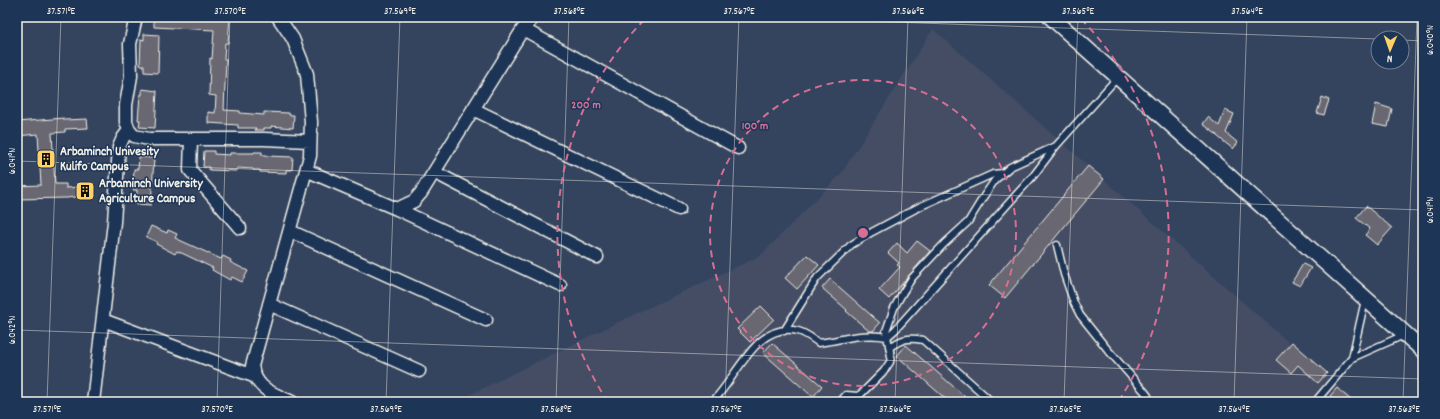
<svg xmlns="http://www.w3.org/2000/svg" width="1440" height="419" viewBox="0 0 1440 419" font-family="Dekko,sans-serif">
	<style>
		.built { fill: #444e65 }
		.building { fill: #696772; stroke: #f4f1e8 }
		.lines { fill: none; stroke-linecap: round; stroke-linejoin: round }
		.service-casing { stroke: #f4f1e8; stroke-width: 9 }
		.minor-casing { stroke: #f4f1e8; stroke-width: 15 }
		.tertiary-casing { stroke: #f4f1e8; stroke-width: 18 }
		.service { stroke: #1d3557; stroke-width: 6 }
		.minor { stroke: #1d3557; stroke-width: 12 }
		.tertiary { stroke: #1d3557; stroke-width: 15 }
		.ticks { fill: none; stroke: #f4f1e8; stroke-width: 1; stroke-opacity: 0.45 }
		.ring { fill: none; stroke: #d66f93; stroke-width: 2; stroke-dasharray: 7 5 }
		.labels { text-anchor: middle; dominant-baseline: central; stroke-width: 3; stroke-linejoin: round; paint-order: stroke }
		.poi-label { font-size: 13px; font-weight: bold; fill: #f4f1e8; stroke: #1d3557; text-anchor: start }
		.centre { fill: #d66f93; stroke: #1d3557; stroke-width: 2 }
		.ring-label { font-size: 12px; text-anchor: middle; font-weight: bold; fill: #d66f93; stroke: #1d3557; stroke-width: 3; stroke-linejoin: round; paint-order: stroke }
		.neatline { fill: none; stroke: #f4f1e8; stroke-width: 1.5 }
		.ticks-label { font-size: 10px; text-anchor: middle; fill: #f4f1e8 }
	</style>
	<rect width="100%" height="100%" fill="#34445f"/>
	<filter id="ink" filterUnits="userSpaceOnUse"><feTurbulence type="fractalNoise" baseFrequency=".025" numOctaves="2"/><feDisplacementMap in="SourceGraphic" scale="8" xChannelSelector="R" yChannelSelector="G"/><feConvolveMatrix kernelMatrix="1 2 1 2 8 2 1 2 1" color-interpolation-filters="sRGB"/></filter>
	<g filter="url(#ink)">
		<path class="built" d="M 933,29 L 1356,402 L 455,402 L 635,314 L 760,256 L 841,174 Z"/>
		<path class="building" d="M 154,17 L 227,17 L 227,18 L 230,18 L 228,43 L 225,43 L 224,59 L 226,59 L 224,110 L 240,111 L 240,113 L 264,115 L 264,112 L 289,113 L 289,115 L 294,115 L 293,128 L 271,126 L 271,128 L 264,128 L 264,130 L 255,130 L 256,128 L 238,128 L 238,125 L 208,123 L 208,112 L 215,113 L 216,96 L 209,95 L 210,58 L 212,59 L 214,30 L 154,27 Z
			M 144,34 L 159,35 L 158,73 L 144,72 L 144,65 L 140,65 L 141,39 L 144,40 Z
			M 142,89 L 157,91 L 155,128 L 139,127 L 140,120 L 138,120 L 140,95 L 142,95 Z
			M 1322,97 L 1329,100 L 1324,115 L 1317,113 Z
			M 1376,104 L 1392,109 L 1388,127 L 1372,124 Z
			M 1225,110 L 1234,114 L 1226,133 L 1238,143 L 1233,149 L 1217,136 L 1217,135 L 1203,124 L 1208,117 L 1219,126 Z
			M 64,118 L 64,120 L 87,119 L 88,128 L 65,129 L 65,132 L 52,133 L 55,184 L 66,184 L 66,188 L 90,186 L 91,195 L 67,198 L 17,199 L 17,186 L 41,185 L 38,134 L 17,136 L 17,122 Z
			M 204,151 L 214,151 L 214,154 L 230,155 L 230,153 L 254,153 L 254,152 L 262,152 L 262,155 L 267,155 L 267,156 L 293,157 L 292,170 L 286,170 L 286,173 L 260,172 L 260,170 L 253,170 L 253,169 L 237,168 L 237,171 L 209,170 L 209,167 L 203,167 Z
			M 139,157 L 154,158 L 151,205 L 136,204 L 137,190 L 133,190 L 134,169 L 138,169 Z
			M 1088,166 L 1104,179 L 1005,298 L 989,285 Z
			M 1366,206 L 1392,228 L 1377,245 L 1365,235 L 1370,229 L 1356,218 Z
			M 151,226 L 167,233 L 168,230 L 177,234 L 175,238 L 221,259 L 223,256 L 231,260 L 230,262 L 248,271 L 242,282 L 232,277 L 230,280 L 212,270 L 213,268 L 188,256 L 177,251 L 175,254 L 156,244 L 157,242 L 146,237 Z
			M 917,241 L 930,251 L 889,299 L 879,290 L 900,267 L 897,265 L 899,263 L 888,253 L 897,243 L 907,253 Z
			M 807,255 L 819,265 L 797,289 L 785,278 Z
			M 1303,264 L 1311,268 L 1300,286 L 1292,282 Z
			M 830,279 L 880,323 L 873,331 L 869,331 L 846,311 L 847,310 L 822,288 Z
			M 761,306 L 774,319 L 750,342 L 737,329 Z
			M 1292,342 L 1327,373 L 1318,383 L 1298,365 L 1291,373 L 1276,360 Z
			M 772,343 L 822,386 L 813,397 L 763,353 Z
			M 906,345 L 971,402 L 949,402 L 897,356 Z
			M 1337,388 L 1353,402 L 1337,402 L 1330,396 Z"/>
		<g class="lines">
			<g class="service-casing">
				<path id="service" d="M 1057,245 L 1064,274 L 1074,303 L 1080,315 L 1108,350 L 1145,392 L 1148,396 L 1146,401 L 1142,402
					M 784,331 L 817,278 L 851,245 L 872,232 L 919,207 L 993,174 L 1003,173
					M 887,337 L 895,330 L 1034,175 L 1056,146 L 1118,77
					M 890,347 C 902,339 908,337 923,340 L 992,402
					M 1352,358 L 1365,300
					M 712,402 C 736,380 756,320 798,331 C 806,333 813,339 819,343 C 842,340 864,332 887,337
					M 840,402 L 846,395 L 858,396 L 862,393 L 884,371 L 890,362 L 891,356 L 886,331 L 894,308 L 903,292 L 912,278 L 944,244 L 968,222 L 984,196 L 995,180 L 1010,167 L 1056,146
					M 1315,402 L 1352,358 L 1404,335"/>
			</g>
			<g class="minor-casing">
				<path id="minor" d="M 136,17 L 130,44 L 131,76 L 126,105 L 126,122 L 129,130 L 134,136 L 149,139 L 264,139 L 310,141
					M 278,17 L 293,39 L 307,74 L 311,122 L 310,156 L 252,366 C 256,390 273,393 292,402
					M 523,29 L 738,148
					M 473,109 L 679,209
					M 191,139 L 190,170 L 240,228
					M 306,170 L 397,209 L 414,201 L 421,193 L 523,29 L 534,17
					M 434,172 L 597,257
					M 397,209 L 560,285
					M 290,231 L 486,320
					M 269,304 L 419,371
					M 103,320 L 253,376
					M 93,402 L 114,222 L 119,147 L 123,138 L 129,130"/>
			</g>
			<g class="tertiary-casing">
				<path id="tertiary" d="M 1051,17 L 1423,350"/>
			</g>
			<use href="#service" class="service"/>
			<use href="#minor" class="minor"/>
			<use href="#tertiary" class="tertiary"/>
		</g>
	</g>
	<path class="ticks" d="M 748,17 L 1378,39M 1402,40 L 1423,41M 17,161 L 1423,210M 17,330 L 1423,379M 47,402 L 61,17M 217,402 L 230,17M 386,402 L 400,17M 556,402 L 569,17M 725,402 L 739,17M 895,402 L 908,17M 1064,402 L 1078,17M 1234,402 L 1247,17M 1403,402 L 1417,17"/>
	<g class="ring">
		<circle cx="863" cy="233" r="153"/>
		<path d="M608 402A306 306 0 0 1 645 19M1081 19A306 306 0 0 1 1118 402"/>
	</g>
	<defs>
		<g id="building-square" transform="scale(1)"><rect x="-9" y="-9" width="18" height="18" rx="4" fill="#ffd166" stroke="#1d3557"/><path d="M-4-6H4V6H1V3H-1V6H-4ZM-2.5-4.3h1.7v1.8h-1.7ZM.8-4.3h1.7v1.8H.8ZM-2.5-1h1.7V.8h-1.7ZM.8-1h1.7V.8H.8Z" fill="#111"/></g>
	</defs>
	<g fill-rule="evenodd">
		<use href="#building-square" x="46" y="159"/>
		<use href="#building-square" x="85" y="191"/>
	</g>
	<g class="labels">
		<g class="poi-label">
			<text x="60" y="152">Arbaminch Univesity<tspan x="60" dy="15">Kulifo Campus</tspan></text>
			<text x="99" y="184">Arbaminch University<tspan x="99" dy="15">Agriculture Campus</tspan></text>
		</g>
	</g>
	<circle cx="863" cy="233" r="6" class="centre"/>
	<g class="ring-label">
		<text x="586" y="108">200 m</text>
		<text x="755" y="129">100 m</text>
	</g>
	<rect width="1440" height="419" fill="none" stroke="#1d3557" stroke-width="44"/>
	<g transform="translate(1390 50) rotate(182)"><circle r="19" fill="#1d3557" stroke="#738091"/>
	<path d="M0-3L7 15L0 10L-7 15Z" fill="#ffd166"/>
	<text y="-6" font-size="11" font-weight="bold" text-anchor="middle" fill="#f4f1e8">N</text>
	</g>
	<rect x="22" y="22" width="1396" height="375" class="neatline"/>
	<g class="ticks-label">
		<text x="61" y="14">37.571°E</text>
		<text x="230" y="14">37.570°E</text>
		<text x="400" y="14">37.569°E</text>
		<text x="569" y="14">37.568°E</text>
		<text x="739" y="14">37.567°E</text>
		<text x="908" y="14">37.566°E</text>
		<text x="1078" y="14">37.565°E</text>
		<text x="1247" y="14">37.564°E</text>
		<text transform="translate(1429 40) rotate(-90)" y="4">6.040°N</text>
		<text transform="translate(11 161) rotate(-90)" y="4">6.041°N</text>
		<text transform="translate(1429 210) rotate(-90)" y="4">6.041°N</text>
		<text transform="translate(11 330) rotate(-90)" y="4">6.042°N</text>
		<text x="47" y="412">37.571°E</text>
		<text x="217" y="412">37.570°E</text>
		<text x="386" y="412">37.569°E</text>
		<text x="556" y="412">37.568°E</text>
		<text x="726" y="412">37.567°E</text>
		<text x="895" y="412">37.566°E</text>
		<text x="1065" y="412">37.565°E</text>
		<text x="1234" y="412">37.564°E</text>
		<text x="1404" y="412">37.563°E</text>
	</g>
</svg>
